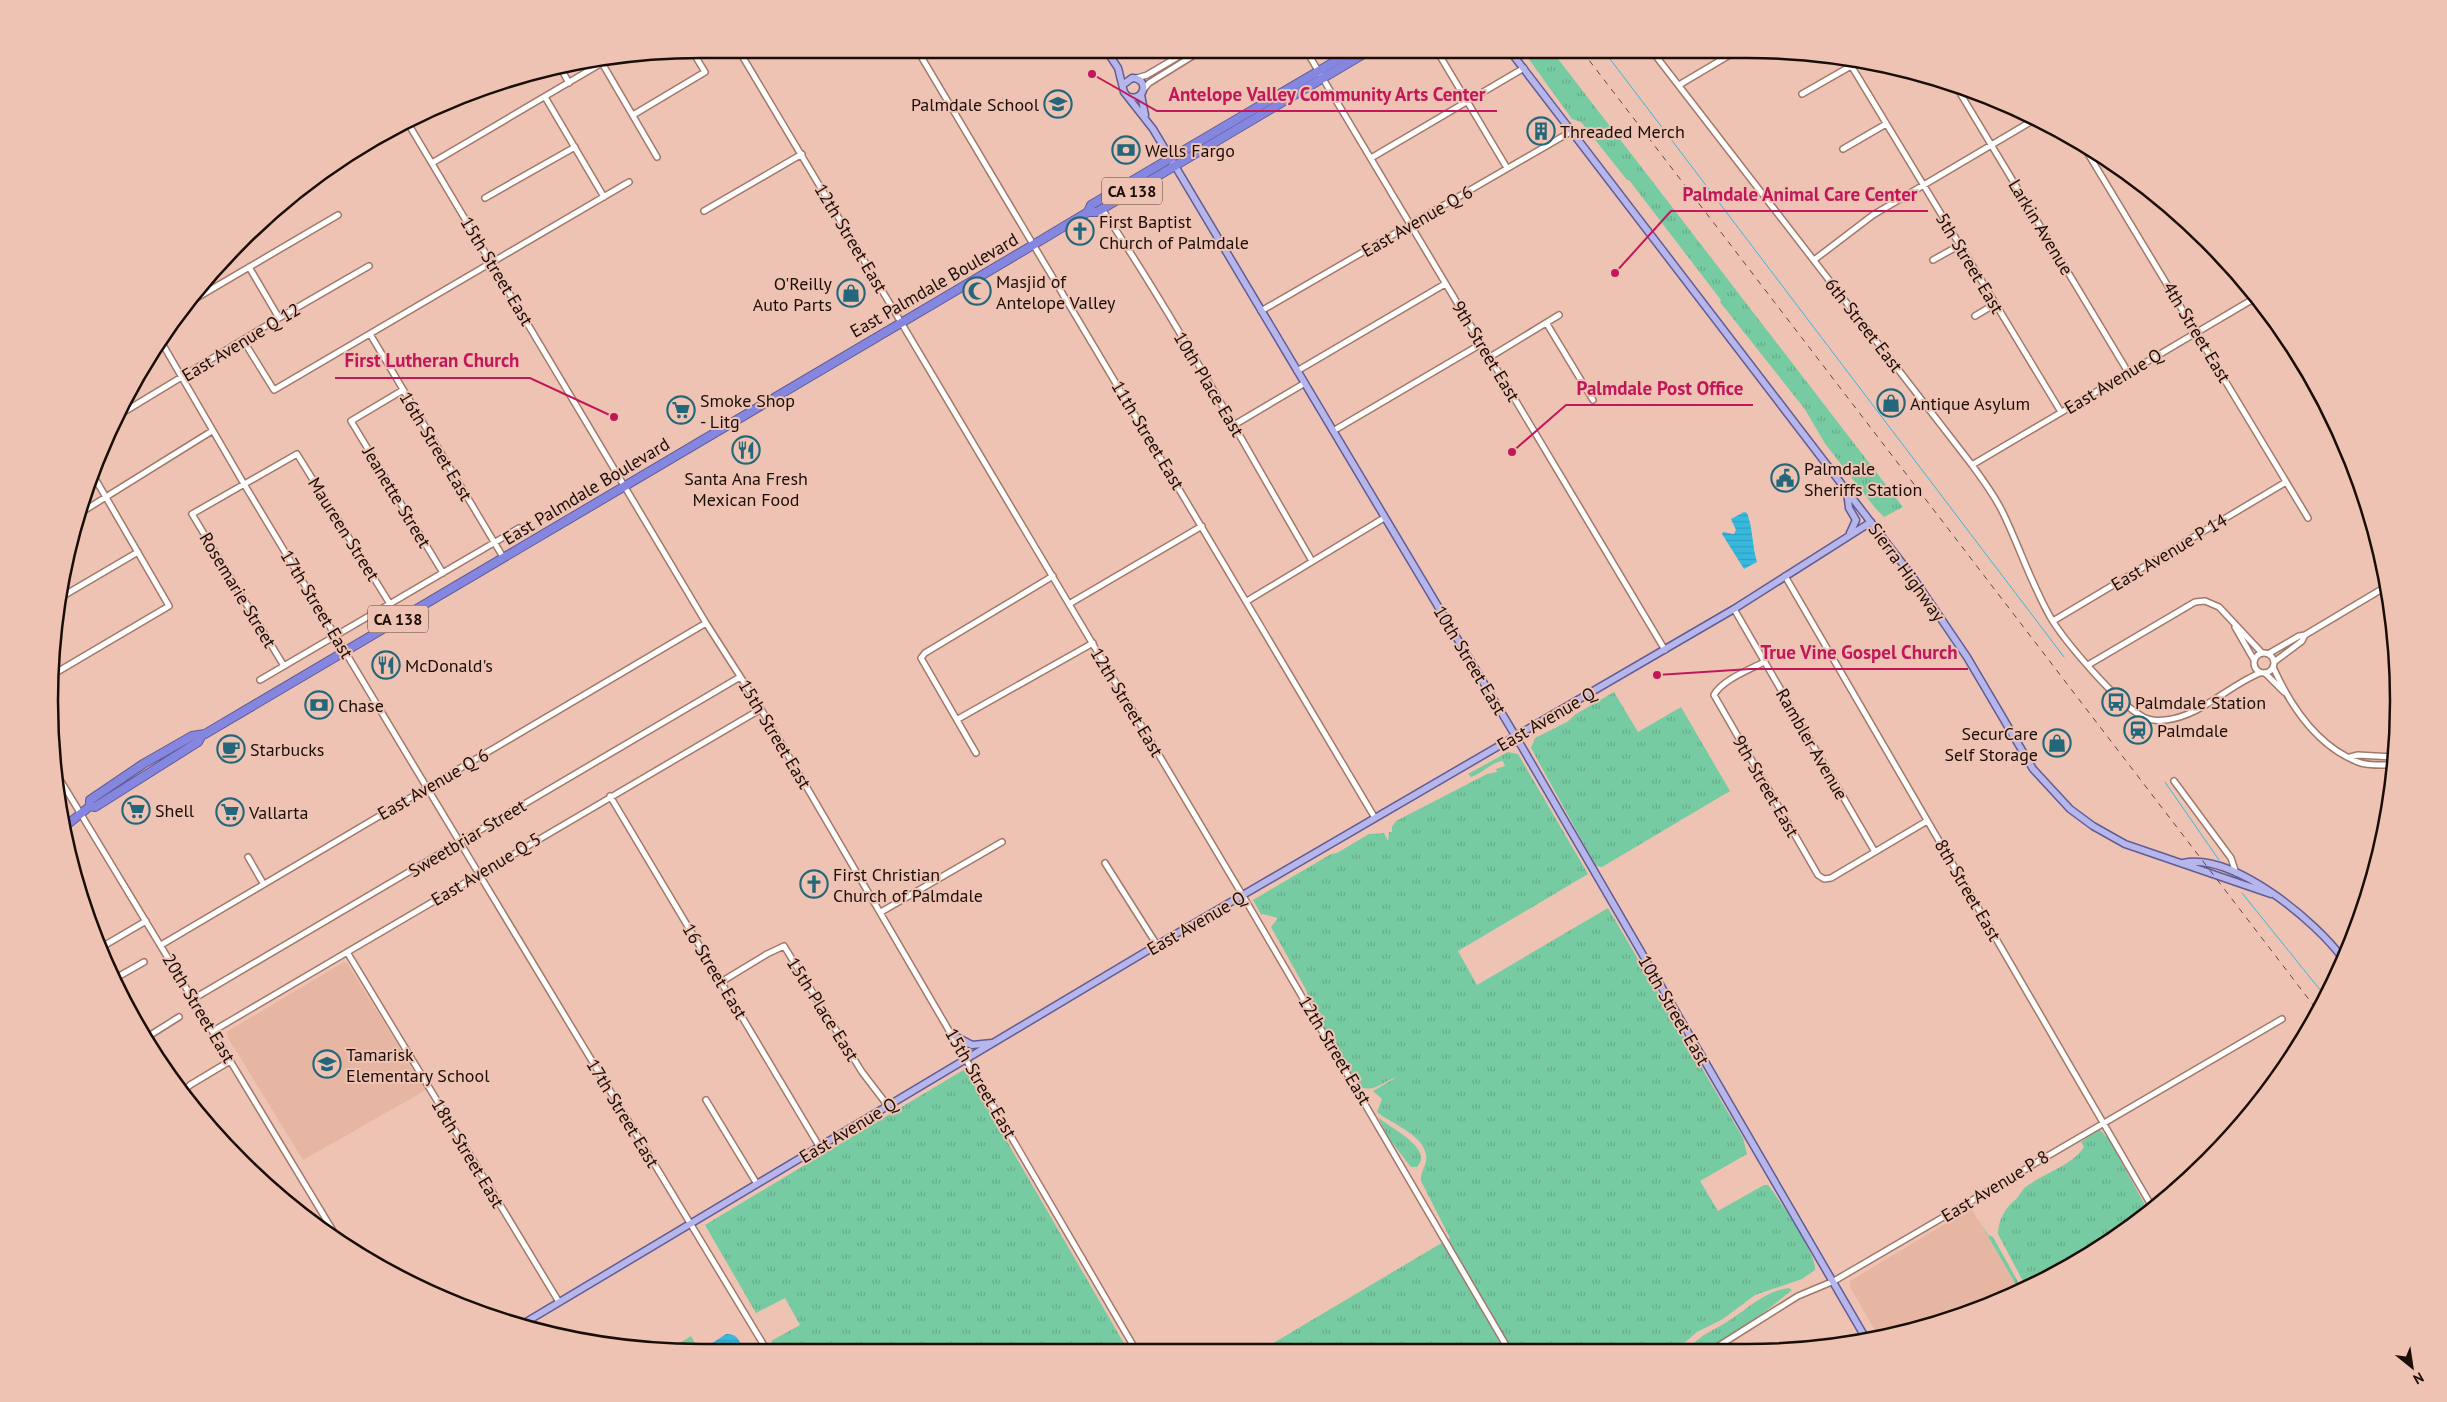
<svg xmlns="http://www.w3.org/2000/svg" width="2447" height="1402" viewBox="0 0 2447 1402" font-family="'PT Sans',sans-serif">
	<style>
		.built { fill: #e7b6a2 }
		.grass { fill: url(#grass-tufts) }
		.water { fill: url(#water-rules) }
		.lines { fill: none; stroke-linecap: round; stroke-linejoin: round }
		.stream { stroke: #37b9de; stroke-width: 1 }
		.minor-casing { stroke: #a0796a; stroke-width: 8 }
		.major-casing { stroke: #605c94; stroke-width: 9 }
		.highway-casing { stroke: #605c94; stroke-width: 10 }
		.minor { stroke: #fff; stroke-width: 5 }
		.major { stroke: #b6b6ec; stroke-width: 6 }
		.highway { stroke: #8586df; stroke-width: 8 }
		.rail { stroke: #5f473f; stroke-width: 1; stroke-dasharray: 6 6; stroke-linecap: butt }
		.labels { text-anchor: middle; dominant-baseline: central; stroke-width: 4; stroke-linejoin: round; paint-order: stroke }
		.shield { fill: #efc3b3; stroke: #5b443b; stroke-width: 1 }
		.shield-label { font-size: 16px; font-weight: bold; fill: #1b0d08 }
		.poi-label { font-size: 18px; fill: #1b0d08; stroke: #efc3b3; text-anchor: start }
		.street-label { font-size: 18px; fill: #1b0d08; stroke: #efc3b3 }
		.rim { fill: none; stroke: #1b0d08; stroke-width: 2.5 }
		.leader { fill: none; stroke: #c2185b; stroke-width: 2 }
		.callout-dot { fill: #c2185b; stroke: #efc3b3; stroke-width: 2 }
		.callout-label { font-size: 19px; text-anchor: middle; font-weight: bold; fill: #c2185b; stroke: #efc3b3; stroke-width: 4; stroke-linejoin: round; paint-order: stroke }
	</style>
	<defs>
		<pattern id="grass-tufts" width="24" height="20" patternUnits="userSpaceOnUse" patternTransform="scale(1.25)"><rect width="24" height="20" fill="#76cba2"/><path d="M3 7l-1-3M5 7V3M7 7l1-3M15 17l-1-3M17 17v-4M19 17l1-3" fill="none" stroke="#66ad8a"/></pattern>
		<pattern id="water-rules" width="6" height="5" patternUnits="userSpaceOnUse" patternTransform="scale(1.25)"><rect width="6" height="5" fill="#37b9de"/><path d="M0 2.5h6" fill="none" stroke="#309ebd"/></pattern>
	</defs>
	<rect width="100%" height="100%" fill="#efc3b3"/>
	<path class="built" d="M 344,962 L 347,963 L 426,1090 L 303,1160 L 228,1038 L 227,1034 L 228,1031 Z
		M 1971,1208 L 2019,1290 L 1955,1319 L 1877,1334 L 1850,1287 L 1850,1281 Z"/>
	<path class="grass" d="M 1523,51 L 1552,51 L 1903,507 L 1884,517 L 1876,509 L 1826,445 L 1804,408 L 1720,302 L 1721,300 L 1629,180 L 1627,180 L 1581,122 L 1572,119 Z
		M 1614,692 L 1638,732 L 1681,707 L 1730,791 L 1602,867 L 1596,866 L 1531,748 L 1535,738 L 1567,722 L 1576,714 Z
		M 1508,752 L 1518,754 L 1588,874 L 1458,951 L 1477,985 L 1608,908 L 1743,1138 L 1747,1154 L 1700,1181 L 1718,1211 L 1764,1185 L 1768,1185 C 1778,1197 1818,1257 1815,1270 L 1802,1279 L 1755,1295 L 1723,1319 L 1697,1332 L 1674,1352 L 1258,1352 L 1450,1238 L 1421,1181 C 1420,1171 1428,1164 1426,1155 C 1423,1134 1391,1124 1377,1112 L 1382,1099 L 1373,1091 L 1397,1077 C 1383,1081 1374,1094 1358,1086 L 1320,1020 L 1305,988 L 1271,927 L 1278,918 L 1262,914 L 1262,916 L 1253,900 L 1331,854 L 1337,853 L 1369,834 L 1384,833 L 1388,841 L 1389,832 L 1392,832 L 1392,827 L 1396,821 L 1487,774 L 1497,772 L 1496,769 L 1505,766 L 1503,761 C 1491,762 1482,774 1471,777 L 1468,774 Z
		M 965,1069 L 1129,1352 L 778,1352 L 771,1341 L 800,1325 L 785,1298 L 756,1313 L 705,1225 Z
		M 1378,1117 C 1388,1127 1435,1148 1417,1167 L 1411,1167 L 1390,1140 Z
		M 2099,1129 L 2109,1139 L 2147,1209 L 2072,1266 L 2026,1287 L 1998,1234 C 1998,1221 2005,1208 2015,1200 C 2020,1196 2021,1190 2027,1186 C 2045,1173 2074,1164 2084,1147 L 2081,1142 Z
		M 1978,1219 L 1988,1235 L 1993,1237 L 2022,1289 L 2019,1290 Z
		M 1789,1288 L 1792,1290 C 1772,1306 1717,1353 1691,1352 L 1691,1346 C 1702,1334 1716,1329 1730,1320 C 1750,1307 1765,1291 1789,1288 Z
		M 691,1336 L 700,1352 L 665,1352 Z"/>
	<path class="water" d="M 1744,512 L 1747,513 C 1753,528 1752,546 1757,562 L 1744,569 L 1722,534 L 1723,532 L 1734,534 L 1736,530 L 1731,519 Z
		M 726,1334 C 738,1333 740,1342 744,1352 L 706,1352 L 711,1344 Z"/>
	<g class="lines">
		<path class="stream" d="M 1604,51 L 2064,657
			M 2165,782 L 2219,860
			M 2242,893 L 2325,996"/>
		<g class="minor-casing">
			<path id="minor" d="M 1437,51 L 1507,168
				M 1652,51 L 1972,465 C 1983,480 1995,496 2003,513 C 2020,548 2032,586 2052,620 C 2067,644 2116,701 2140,715 C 2147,720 2157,721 2165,720 C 2200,717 2229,685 2260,673
				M 1307,52 L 1665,650
				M 919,53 L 1375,818
				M 741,54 L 1243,896 L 1510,1352
				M 1849,62 L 2061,412
				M 602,63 L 657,157
				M 560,67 L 569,83
				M 1137,78 L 1147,75 L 1186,52
				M 1954,83 L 2128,372
				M 1679,85 L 1738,50
				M 1144,89 L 1149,83 L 1199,52
				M 1802,94 L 1851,66
				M 545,97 L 604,197
				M 633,115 L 705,72 L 694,54
				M 406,120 L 706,623 L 761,709 L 1137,1352
				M 2084,147 L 2308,518
				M 1843,149 L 1886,124
				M 1371,158 L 1524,68
				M 432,163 L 617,54
				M 485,198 L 575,147
				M 1102,209 C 1178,323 1243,443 1312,561
				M 704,211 L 802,154
				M 1814,260 L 1873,215 L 2032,121
				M 1933,260 L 1960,245
				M 249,267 L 279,318
				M 188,303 L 338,215
				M 1261,311 L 1572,131
				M 1975,316 L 1995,304
				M 1547,324 L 1593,400
				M 370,334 L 503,557
				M 159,338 L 244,484 L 476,869
				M 243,340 L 274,390 L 629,182
				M 1490,357 L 1559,315
				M 1297,371 L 1445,284
				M 403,390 L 351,421 L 443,573
				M 114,418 L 279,318 L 369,266
				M 1234,425 L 1305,383
				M 1333,431 L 1481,344
				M 1972,465 L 2255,298
				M 77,515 L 212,431
				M 1785,576 L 2151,1205
				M 63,596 L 138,552
				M 1247,601 L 1384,518
				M 1069,604 L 1202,526
				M 1734,609 L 1875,852
				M 2053,621 L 2286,482
				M 2235,627 L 2254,660
				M2254 663a10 10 0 1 1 20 0a10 10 0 1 1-20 0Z
				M 2268,654 L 2299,636 L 2305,635 L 2387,586
				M 1764,662 C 1749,670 1722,680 1714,695 L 1818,875 L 1824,879 L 1831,878 L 1927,821
				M 2274,662 L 2302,641 L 2305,635
				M 2088,665 L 2195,602 L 2205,601 L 2219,607 L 2262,653
				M 284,666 L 192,514 L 297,454 L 390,604
				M 2273,667 C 2290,705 2317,746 2358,762 C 2367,766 2381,765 2392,765
				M 2265,673 L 2284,692
				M 52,675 L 169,606 L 93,475
				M 260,680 L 519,528
				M 958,719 L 1093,643
				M 976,753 L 921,658 L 925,653 L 1053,576
				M 2350,757 L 2358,755 L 2393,757
				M 56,773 L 341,1244
				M 2174,781 L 2231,858 L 2236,873
				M 610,796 L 819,1146
				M 248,857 L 263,883
				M 1105,863 L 1157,945
				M 479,874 L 768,1352
				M 881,912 L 1002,842
				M 161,945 L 706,623
				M 100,948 L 146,921
				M 347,952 L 559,1302
				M 114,979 L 144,962
				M 721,982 L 767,954 L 784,946 L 862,1072 L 888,1106
				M 193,999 L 740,677
				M 213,1031 L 761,709
				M 144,1039 L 179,1017
				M 181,1094 L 190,1085 L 230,1061
				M 706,1100 L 757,1184
				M 1709,1352 L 1798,1296 L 1834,1281 L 2282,1019"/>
		</g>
		<g class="major-casing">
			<path id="major" d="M 1510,51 L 1912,576 L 1967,657 L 2033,769 L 2070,809 L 2093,826 L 2125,844 L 2271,894
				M 1108,53 L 1118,68 L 1124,92 L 1153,129 L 1522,747 L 1865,1337
				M 1124,84 L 1132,78 C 1149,78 1146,101 1129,97
				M 1141,95 L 1145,115
				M 1847,492 L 1849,508 L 1856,520 L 1850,533
				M 2183,863 C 2233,852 2316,921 2344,960
				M 953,1035 L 972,1045 L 992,1043
				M 521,1325 L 1157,945 L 1734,609 L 1871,522"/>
		</g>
		<g class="highway-casing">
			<path id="highway" d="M 1088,212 L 1097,212 L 1367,52
				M 90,806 L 90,800 L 143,764 L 192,736 L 205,734 L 1033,245 L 1088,212 L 1091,205 L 1351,52
				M 62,829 L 90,806 L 95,807 L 198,742 L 202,735"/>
		</g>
		<use href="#minor" class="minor"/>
		<use href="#major" class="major"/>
		<use href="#highway" class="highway"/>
		<path class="rail" d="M 1582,51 L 2317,1010"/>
	</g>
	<defs>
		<g id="school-ring" transform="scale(1.4375)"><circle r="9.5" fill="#efc3b3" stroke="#25677a" stroke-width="1.5"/><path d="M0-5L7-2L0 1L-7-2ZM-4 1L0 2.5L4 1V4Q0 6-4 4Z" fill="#25677a"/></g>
		<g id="building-ring" transform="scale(1.4375)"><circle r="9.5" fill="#efc3b3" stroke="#25677a" stroke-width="1.5"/><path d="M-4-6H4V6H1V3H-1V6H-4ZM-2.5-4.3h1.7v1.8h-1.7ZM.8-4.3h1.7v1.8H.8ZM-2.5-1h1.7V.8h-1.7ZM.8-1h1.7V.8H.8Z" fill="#25677a"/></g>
		<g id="bank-ring" transform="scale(1.4375)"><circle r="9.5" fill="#efc3b3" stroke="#25677a" stroke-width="1.5"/><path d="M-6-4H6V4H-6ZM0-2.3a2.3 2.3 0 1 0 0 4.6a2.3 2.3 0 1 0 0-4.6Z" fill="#25677a"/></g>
		<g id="church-ring" transform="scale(1.4375)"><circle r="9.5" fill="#efc3b3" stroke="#25677a" stroke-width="1.5"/><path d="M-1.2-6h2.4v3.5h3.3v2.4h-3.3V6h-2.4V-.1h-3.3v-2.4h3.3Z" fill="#25677a"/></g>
		<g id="mosque-ring" transform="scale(1.4375)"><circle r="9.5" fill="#efc3b3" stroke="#25677a" stroke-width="1.5"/><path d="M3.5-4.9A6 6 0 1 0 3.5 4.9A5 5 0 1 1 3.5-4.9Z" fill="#25677a"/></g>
		<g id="shop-ring" transform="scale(1.4375)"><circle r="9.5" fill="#efc3b3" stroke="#25677a" stroke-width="1.5"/><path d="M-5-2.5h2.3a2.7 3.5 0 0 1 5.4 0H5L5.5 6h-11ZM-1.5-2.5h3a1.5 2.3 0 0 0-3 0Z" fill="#25677a"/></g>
		<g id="supermarket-ring" transform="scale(1.4375)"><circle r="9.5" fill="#efc3b3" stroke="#25677a" stroke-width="1.5"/><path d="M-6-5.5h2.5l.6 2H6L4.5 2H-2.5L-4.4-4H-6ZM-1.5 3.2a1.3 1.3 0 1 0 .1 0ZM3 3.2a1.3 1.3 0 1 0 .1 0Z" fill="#25677a"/></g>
		<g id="restaurant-ring" transform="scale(1.4375)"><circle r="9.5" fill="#efc3b3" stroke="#25677a" stroke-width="1.5"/><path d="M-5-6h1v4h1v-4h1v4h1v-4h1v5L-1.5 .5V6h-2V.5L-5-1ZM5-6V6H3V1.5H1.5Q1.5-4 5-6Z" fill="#25677a"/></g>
		<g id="civic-ring" transform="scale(1.4375)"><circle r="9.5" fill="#efc3b3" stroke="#25677a" stroke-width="1.5"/><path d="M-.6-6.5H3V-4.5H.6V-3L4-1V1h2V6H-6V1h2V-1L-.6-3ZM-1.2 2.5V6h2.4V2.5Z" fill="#25677a"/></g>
		<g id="bus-ring" transform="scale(1.4375)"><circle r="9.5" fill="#efc3b3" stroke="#25677a" stroke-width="1.5"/><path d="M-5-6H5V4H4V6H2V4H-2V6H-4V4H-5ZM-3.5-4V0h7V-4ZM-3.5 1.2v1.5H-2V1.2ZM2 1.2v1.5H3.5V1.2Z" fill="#25677a"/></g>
		<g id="station-ring" transform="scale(1.4375)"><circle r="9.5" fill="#efc3b3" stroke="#25677a" stroke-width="1.5"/><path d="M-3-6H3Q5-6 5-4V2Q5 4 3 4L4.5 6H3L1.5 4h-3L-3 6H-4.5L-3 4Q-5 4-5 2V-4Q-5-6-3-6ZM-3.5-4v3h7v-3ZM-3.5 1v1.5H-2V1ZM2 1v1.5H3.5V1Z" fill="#25677a"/></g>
		<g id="cafe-ring" transform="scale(1.4375)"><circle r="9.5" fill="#efc3b3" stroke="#25677a" stroke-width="1.5"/><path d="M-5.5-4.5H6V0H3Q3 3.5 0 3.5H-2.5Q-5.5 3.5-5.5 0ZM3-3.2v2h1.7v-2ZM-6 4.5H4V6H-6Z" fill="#25677a"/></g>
	</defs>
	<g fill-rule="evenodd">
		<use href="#school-ring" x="1058" y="104"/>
		<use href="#building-ring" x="1541" y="131"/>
		<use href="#bank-ring" x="1126" y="150"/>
		<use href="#church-ring" x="1080" y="231"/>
		<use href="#mosque-ring" x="977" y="291"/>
		<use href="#shop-ring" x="851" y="293"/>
		<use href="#shop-ring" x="1891" y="403"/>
		<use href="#supermarket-ring" x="681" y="410"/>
		<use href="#restaurant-ring" x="746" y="450"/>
		<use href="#civic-ring" x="1785" y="478"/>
		<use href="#restaurant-ring" x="386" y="665"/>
		<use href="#bus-ring" x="2116" y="702"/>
		<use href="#bank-ring" x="319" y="705"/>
		<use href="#station-ring" x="2138" y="730"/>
		<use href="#shop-ring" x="2057" y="743"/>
		<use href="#cafe-ring" x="231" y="749"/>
		<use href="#supermarket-ring" x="136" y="810"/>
		<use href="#supermarket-ring" x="230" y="812"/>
		<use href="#church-ring" x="814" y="884"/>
		<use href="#school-ring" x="327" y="1064"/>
	</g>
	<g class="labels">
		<g class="shield">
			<rect x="1102" y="177.5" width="60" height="27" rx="4"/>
			<rect x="368" y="605.5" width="60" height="27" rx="4"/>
		</g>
		<g class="shield-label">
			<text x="1132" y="191">CA 138</text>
			<text x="398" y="619">CA 138</text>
		</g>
		<g class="poi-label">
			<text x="1039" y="104" text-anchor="end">Palmdale School</text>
			<text x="1560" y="131">Threaded Merch</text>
			<text x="1145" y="150">Wells Fargo</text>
			<text x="1099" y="221">First Baptist<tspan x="1099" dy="21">Church of Palmdale</tspan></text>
			<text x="996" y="281">Masjid of<tspan x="996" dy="21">Antelope Valley</tspan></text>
			<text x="832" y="283" text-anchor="end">O'Reilly<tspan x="832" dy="21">Auto Parts</tspan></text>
			<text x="700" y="400">Smoke Shop<tspan x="700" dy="21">- Litg</tspan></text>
			<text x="1910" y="403">Antique Asylum</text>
			<text x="1804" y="468">Palmdale<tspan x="1804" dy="21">Sheriffs Station</tspan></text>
			<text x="746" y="478" text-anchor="middle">Santa Ana Fresh<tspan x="746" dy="21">Mexican Food</tspan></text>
			<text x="405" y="665">McDonald's</text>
			<text x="2135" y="702">Palmdale Station</text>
			<text x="338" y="705">Chase</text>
			<text x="2157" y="730">Palmdale</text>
			<text x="2038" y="733" text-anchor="end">SecurCare<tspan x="2038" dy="21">Self Storage</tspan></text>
			<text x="250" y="749">Starbucks</text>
			<text x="155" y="810">Shell</text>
			<text x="249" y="812">Vallarta</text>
			<text x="833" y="874">First Christian<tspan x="833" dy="21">Church of Palmdale</tspan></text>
			<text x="346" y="1054">Tamarisk<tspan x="346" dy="21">Elementary School</tspan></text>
		</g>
		<g class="street-label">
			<text transform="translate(1417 221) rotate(-30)">East Avenue Q 6</text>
			<text transform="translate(2041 227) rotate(59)">Larkin Avenue</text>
			<text transform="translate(851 238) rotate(59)">12th Street East</text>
			<text transform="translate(1970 263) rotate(59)">5th Street East</text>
			<text transform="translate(497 271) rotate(59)">15th Street East</text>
			<text transform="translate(934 285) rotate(-30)">East Palmdale Boulevard</text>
			<text transform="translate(1864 325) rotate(52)">6th Street East</text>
			<text transform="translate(2197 332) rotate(59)">4th Street East</text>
			<text transform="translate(241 342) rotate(-31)">East Avenue Q 12</text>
			<text transform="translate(1486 351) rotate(59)">9th Street East</text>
			<text transform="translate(2113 381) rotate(-31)">East Avenue Q</text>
			<text transform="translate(1209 384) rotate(59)">10th Place East</text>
			<text transform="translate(1148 435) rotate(59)">11th Street East</text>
			<text transform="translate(436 446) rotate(59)">16th Street East</text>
			<text transform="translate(586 491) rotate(-31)">East Palmdale Boulevard</text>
			<text transform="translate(397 497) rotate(59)">Jeanette Street</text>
			<text transform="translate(344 529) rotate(58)">Maureen Street</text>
			<text transform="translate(2169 552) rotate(-31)">East Avenue P 14</text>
			<text transform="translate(1907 572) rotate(54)">Sierra Highway</text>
			<text transform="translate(238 590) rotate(59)">Rosemarie Street</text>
			<text transform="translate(317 604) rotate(59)">17th Street East</text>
			<text transform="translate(1470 660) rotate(59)">10th Street East</text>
			<text transform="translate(1127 702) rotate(59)">12th Street East</text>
			<text transform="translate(1546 719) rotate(-30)">East Avenue Q</text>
			<text transform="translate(775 734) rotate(59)">15th Street East</text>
			<text transform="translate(1812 744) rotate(60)">Rambler Avenue</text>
			<text transform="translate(433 784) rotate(-30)">East Avenue Q 6</text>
			<text transform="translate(1766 786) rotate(60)">9th Street East</text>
			<text transform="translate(467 838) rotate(-31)">Sweetbriar Street</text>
			<text transform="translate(486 869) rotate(-31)">East Avenue Q 5</text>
			<text transform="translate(1968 890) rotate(60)">8th Street East</text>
			<text transform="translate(1196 923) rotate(-30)">East Avenue Q</text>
			<text transform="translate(715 971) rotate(59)">16 Street East</text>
			<text transform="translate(199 1008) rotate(59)">20th Street East</text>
			<text transform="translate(823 1009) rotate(58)">15th Place East</text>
			<text transform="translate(1674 1010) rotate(60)">10th Street East</text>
			<text transform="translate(1335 1050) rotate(59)">12th Street East</text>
			<text transform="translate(981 1083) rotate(60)">15th Street East</text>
			<text transform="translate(623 1113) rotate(59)">17th Street East</text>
			<text transform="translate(848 1130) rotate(-31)">East Avenue Q</text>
			<text transform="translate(468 1153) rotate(59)">18th Street East</text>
			<text transform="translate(1995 1186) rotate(-31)">East Avenue P 8</text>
		</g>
	</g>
	<path d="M0 0H2447V1402H0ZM701 58H1747A643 643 0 0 1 2390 701V701A643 643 0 0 1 1747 1344H701A643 643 0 0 1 58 701V701A643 643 0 0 1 701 58Z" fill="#efc3b3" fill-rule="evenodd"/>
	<path class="rim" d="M701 58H1747A643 643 0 0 1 2390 701V701A643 643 0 0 1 1747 1344H701A643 643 0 0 1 58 701V701A643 643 0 0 1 701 58Z"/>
	<path class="leader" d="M1092 74L1157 111H1497M1615 273L1671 211H1928M614 417L530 378H335M1512 452L1566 405H1753M1657 675L1750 669H1968"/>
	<g class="callout-dot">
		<circle cx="1092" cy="74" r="5"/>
		<circle cx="1615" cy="273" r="5"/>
		<circle cx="614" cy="417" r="5"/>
		<circle cx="1512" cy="452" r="5"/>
		<circle cx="1657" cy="675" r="5"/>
	</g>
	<g class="callout-label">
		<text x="1327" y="101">Antelope Valley Community Arts Center</text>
		<text x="1800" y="201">Palmdale Animal Care Center</text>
		<text x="432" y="367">First Lutheran Church</text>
		<text x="1660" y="395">Palmdale Post Office</text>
		<text x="1859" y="659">True Vine Gospel Church</text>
	</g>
	<g transform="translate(2412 1367) rotate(150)" stroke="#efc3b3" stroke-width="4" paint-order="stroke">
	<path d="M0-4L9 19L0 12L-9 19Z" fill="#1b0d08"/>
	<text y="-8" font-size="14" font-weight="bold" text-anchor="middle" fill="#1b0d08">N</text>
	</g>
</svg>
